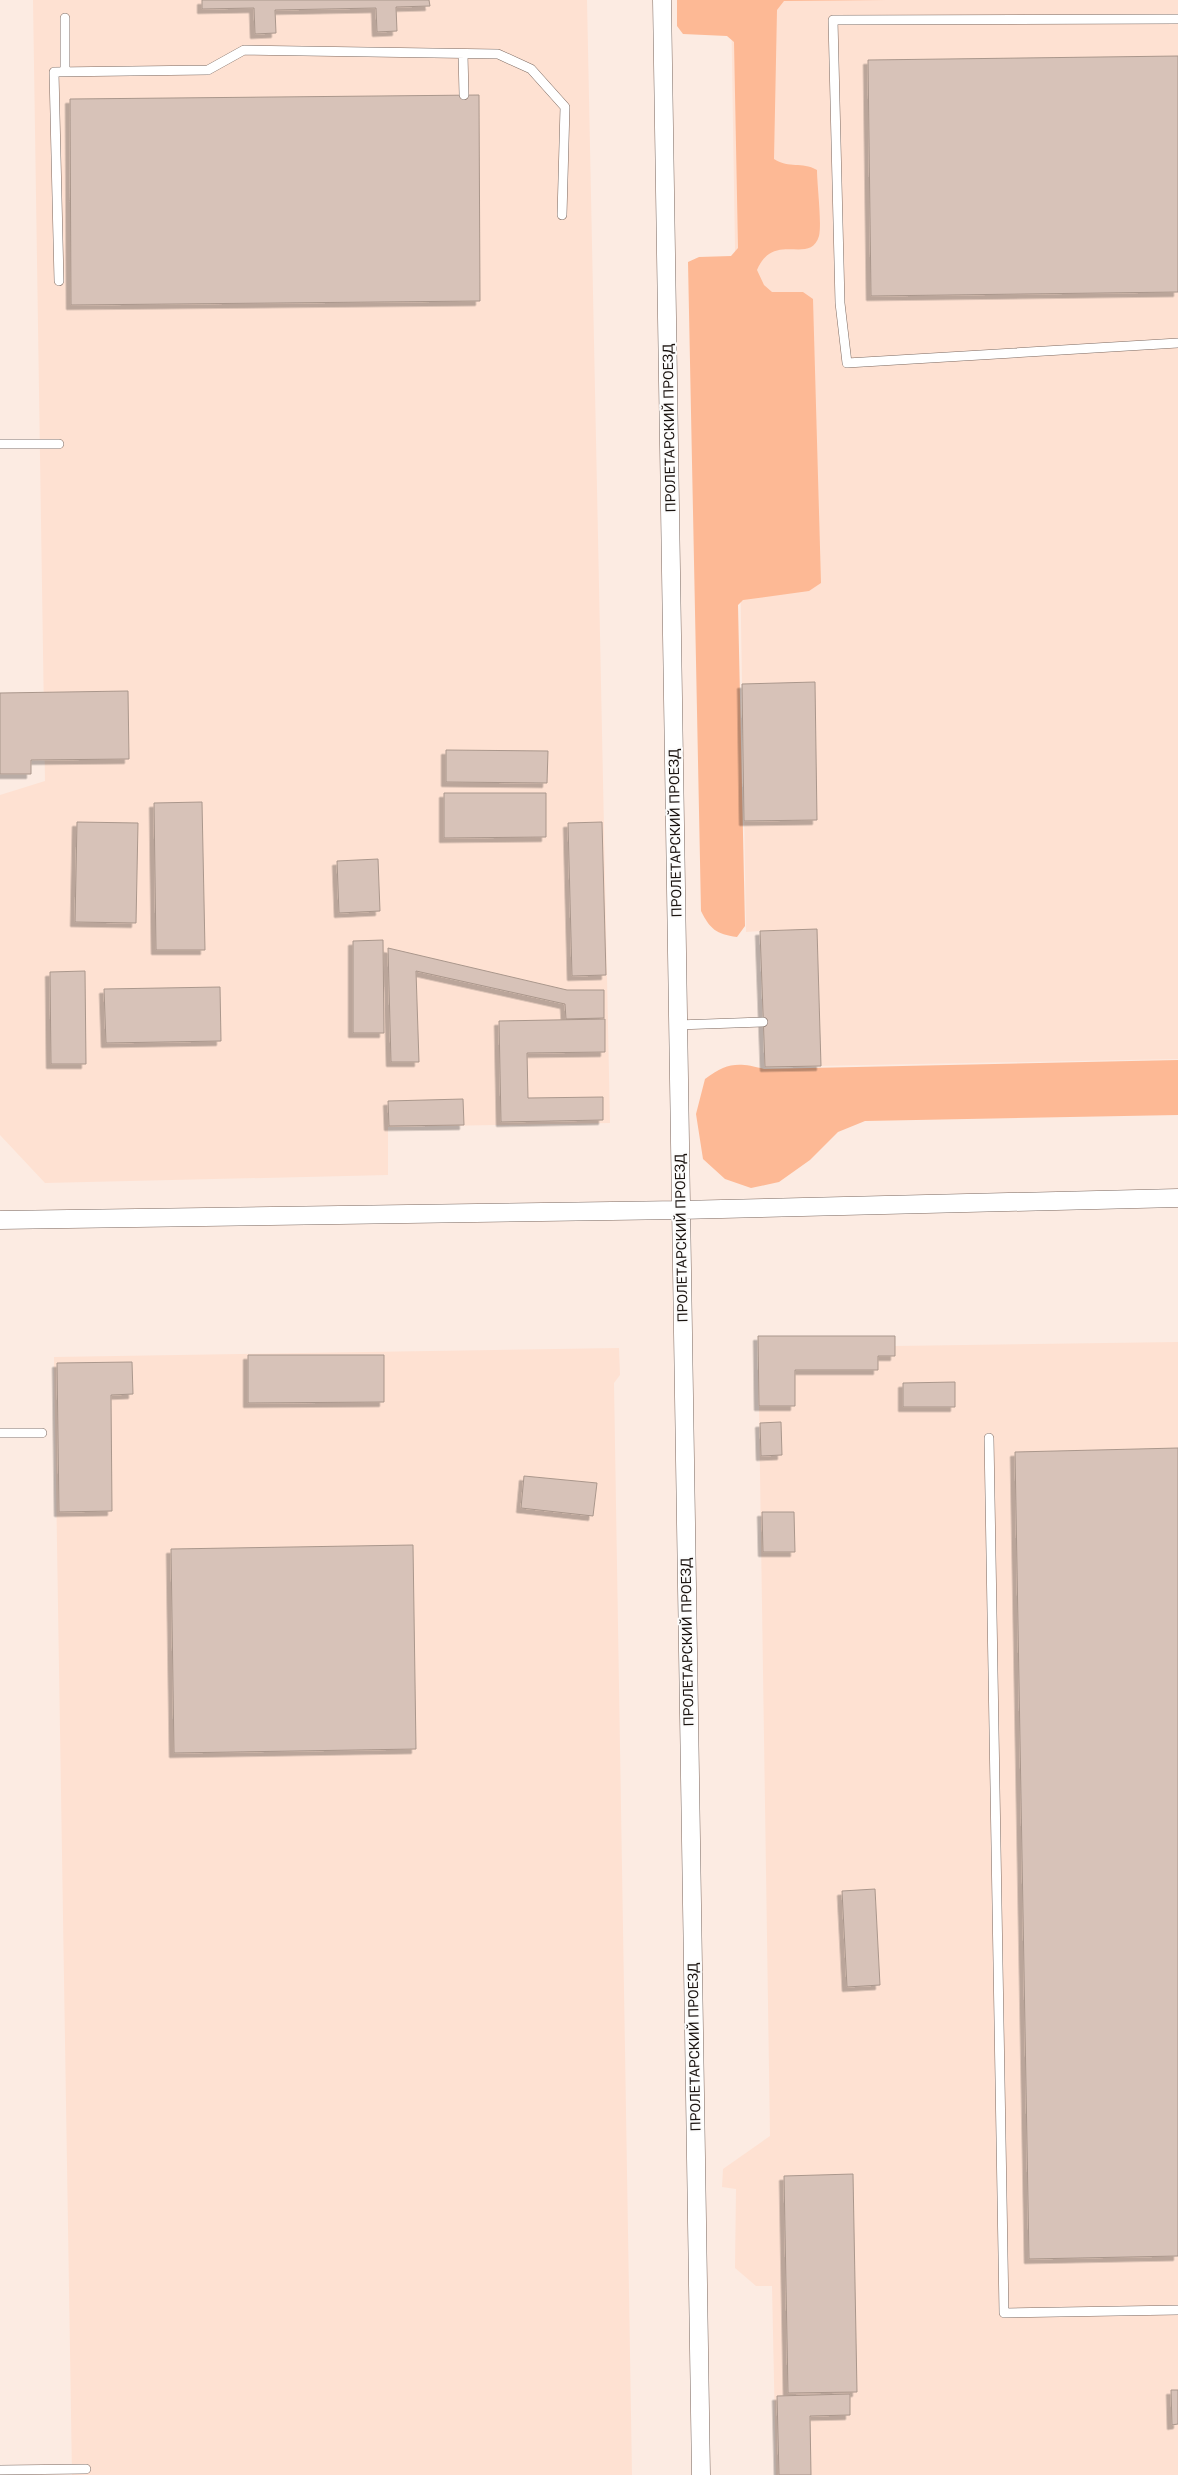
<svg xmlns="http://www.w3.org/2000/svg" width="1178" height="2475" viewBox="0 0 1178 2475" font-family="Roboto,sans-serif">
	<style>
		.built { fill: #fee1d2 }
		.green { fill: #fdb995 }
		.building { fill: #d7c2b8; stroke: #aa978c; filter: url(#shadow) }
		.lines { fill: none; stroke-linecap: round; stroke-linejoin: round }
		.lane-casing { stroke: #7c6960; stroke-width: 10 }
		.street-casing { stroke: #7c6960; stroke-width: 19 }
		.lane { stroke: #fff; stroke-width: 9 }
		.street { stroke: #fff; stroke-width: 18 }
		.labels { text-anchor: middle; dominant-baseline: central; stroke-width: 4; stroke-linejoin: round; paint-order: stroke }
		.street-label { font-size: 14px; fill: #1a130f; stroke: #fcfcfc }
	</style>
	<defs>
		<filter id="shadow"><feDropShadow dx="-4.5" dy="4.5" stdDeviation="0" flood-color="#0004"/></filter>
	</defs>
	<rect width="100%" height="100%" fill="#fcebe2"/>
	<path class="built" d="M 33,0 L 587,0 L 610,1123 L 388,1127 L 388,1175 L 45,1183 L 0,1135 L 0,795 L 45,781 Z
		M 731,0 L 1178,0 L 1178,1059 L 765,1067 L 760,931 L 746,932 Z
		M 1178,1342 L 1178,2475 L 776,2475 L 772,2286 L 756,2286 L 735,2268 L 736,2189 L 722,2187 L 723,2169 L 770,2136 L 759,1406 L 795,1406 L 795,1370 L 878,1370 L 878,1356 L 895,1356 L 894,1346 Z
		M 619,1348 L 620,1375 L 614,1383 L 632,2475 L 72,2475 L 54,1357 Z"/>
	<path class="green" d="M 677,0 L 886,0 L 784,1 L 777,10 L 774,159 C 790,169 801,161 817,170 C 817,185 822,223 819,236 C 810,266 774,230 757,270 L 764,285 L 772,292 L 803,292 L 813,299 L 821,583 L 809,591 L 743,600 L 738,605 L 745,926 L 737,937 C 716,934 710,929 701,911 L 688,262 L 699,257 L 731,256 L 738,248 L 734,42 L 727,36 L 683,34 L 677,26 Z
		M 1178,1060 L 1178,1115 L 865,1121 L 838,1132 L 810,1160 L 779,1182 L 751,1188 L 725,1179 L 703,1159 L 696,1114 L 705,1079 C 727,1063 737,1062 764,1069 Z"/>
	<path class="building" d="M 202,0 L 429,0 L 430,6 L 396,7 L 397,31 L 377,32 L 376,8 L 275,10 L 276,33 L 255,34 L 254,8 L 202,9 Z
		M 1178,56 L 1178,292 L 871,296 L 868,60 Z
		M 479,95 L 480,301 L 71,305 L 70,99 Z
		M 815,682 L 817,820 L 744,821 L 742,684 Z
		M 128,691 L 129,759 L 31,760 L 31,774 L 0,774 L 0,693 Z
		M 446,750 L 548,751 L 547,783 L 446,782 Z
		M 444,793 L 546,793 L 546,837 L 444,838 Z
		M 202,802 L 205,950 L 156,950 L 154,803 Z
		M 77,822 L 138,823 L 136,923 L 75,922 Z
		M 602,822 L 606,975 L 572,976 L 568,823 Z
		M 378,859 L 380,911 L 339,913 L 337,861 Z
		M 817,929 L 821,1066 L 765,1067 L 760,931 Z
		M 383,940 L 384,1033 L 353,1033 L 353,941 Z
		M 388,948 L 567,990 L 604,990 L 604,1018 L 566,1019 L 565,1004 L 416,971 L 419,1062 L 391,1062 Z
		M 85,971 L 86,1064 L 51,1064 L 50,972 Z
		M 220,987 L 221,1041 L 106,1043 L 104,989 Z
		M 605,1019 L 605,1052 L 527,1053 L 528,1098 L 603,1097 L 603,1120 L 501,1122 L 499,1021 Z
		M 463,1099 L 464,1125 L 389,1126 L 388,1101 Z
		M 758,1336 L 895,1336 L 895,1356 L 878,1356 L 878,1370 L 795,1370 L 795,1406 L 759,1406 Z
		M 248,1355 L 384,1355 L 384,1402 L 248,1403 Z
		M 132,1362 L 133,1394 L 111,1395 L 112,1511 L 59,1512 L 57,1363 Z
		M 955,1382 L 955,1407 L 903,1407 L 903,1383 Z
		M 781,1422 L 782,1455 L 761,1456 L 760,1423 Z
		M 1178,1448 L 1178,2256 L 1029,2259 L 1015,1452 Z
		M 524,1476 L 597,1483 L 593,1516 L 521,1508 Z
		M 762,1512 L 794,1512 L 795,1552 L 763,1552 Z
		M 413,1545 L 416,1749 L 174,1753 L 171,1549 Z
		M 875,1889 L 880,1985 L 847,1987 L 842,1891 Z
		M 853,2174 L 857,2392 L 788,2393 L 784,2176 Z
		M 1171,2390 L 1178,2390 L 1178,2424 L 1172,2425 Z
		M 850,2394 L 850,2415 L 810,2416 L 811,2475 L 779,2475 L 777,2396 Z"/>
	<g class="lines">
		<g class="lane-casing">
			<path id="lane" d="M 65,18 L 65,72
				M 1178,19 L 833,20 L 840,303 L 847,363 L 1178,343
				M 463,54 L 464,95
				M 59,281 L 54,72 L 208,70 L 244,50 L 498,54 L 531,69 L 565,107 L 562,215
				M 0,444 L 59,444
				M 677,1025 L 763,1022
				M 0,1433 L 42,1433
				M 989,1438 L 1004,2313 L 1178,2310
				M 0,2470 L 86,2469"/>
		</g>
		<g class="street-casing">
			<path id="street" d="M 662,0 L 701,2475
				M 0,1220 L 680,1210 L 1178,1198"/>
		</g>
		<use href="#lane" class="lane"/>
		<use href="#street" class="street"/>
	</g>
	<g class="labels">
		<g class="street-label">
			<text transform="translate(669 428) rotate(-91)">ПРОЛЕТАРСКИЙ ПРОЕЗД</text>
			<text transform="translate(675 833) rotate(-91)">ПРОЛЕТАРСКИЙ ПРОЕЗД</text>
			<text transform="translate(681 1238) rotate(-91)">ПРОЛЕТАРСКИЙ ПРОЕЗД</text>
			<text transform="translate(687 1642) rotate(-91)">ПРОЛЕТАРСКИЙ ПРОЕЗД</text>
			<text transform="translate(694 2047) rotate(-91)">ПРОЛЕТАРСКИЙ ПРОЕЗД</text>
		</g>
	</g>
</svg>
